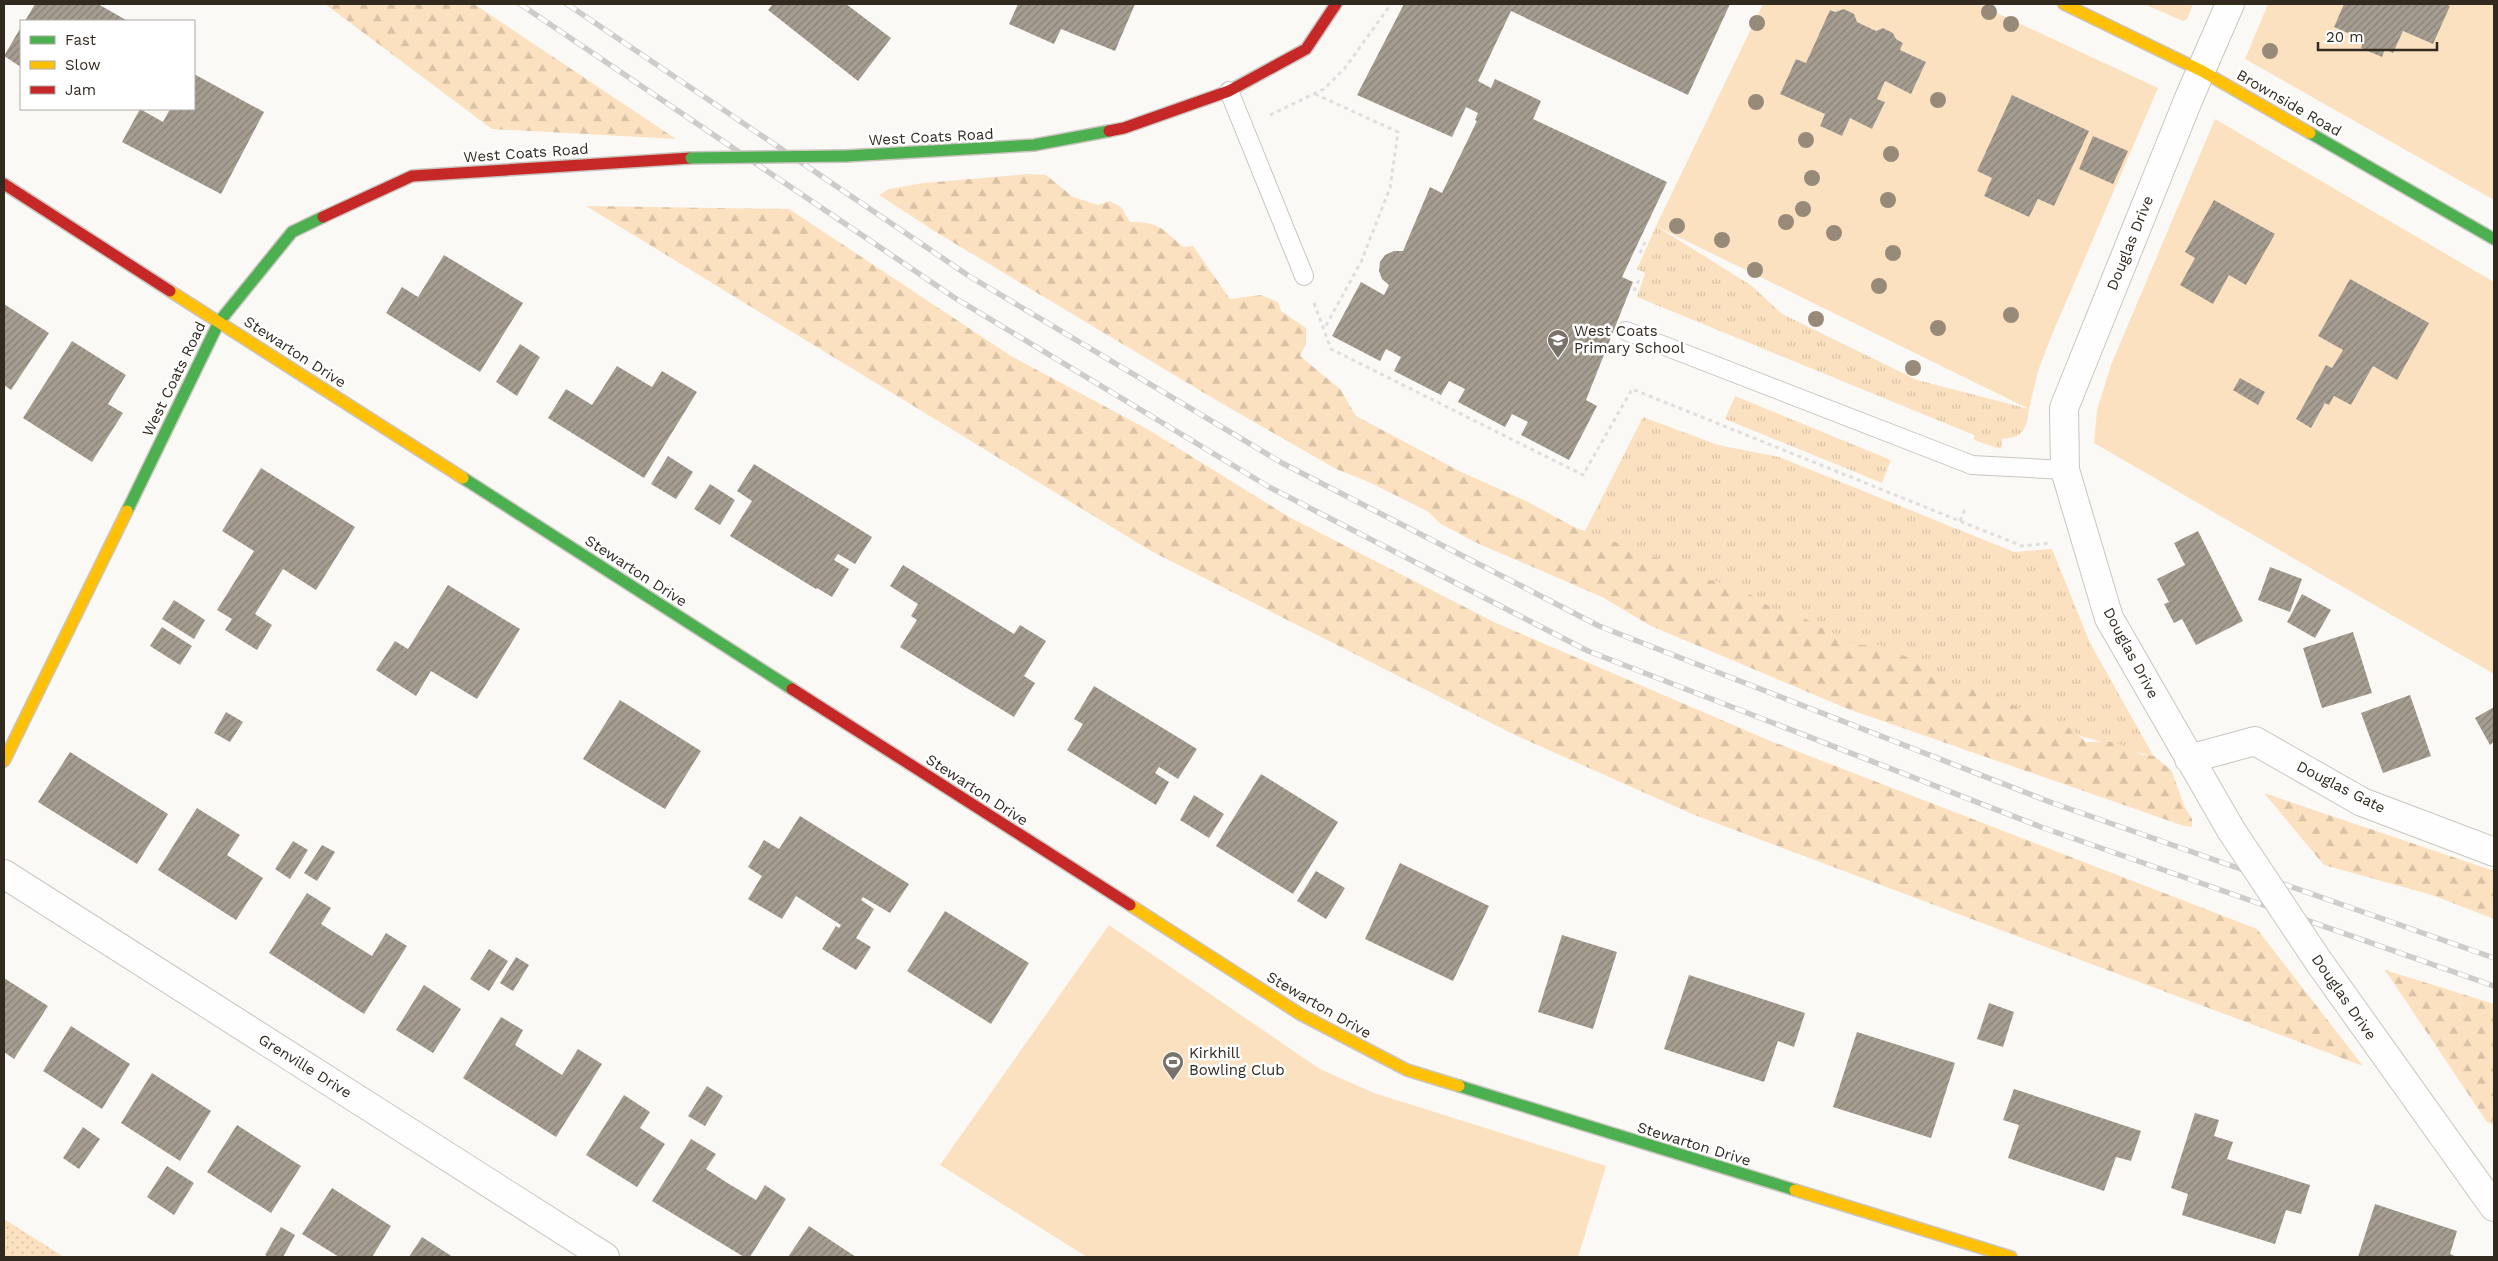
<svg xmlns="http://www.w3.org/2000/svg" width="2498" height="1261" viewBox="0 0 2498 1261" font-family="'Work Sans',sans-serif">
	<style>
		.grass { fill: url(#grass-tufts) }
		.forest { fill: url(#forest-firs) }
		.park { fill: url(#park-dots) }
		.garden { fill: #fce1c0; fill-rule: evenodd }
		.building { fill: url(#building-hatch) }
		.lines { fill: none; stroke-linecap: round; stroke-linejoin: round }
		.lane-casing { stroke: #cac5be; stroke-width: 20 }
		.street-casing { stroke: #cac5be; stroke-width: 30 }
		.fast-casing { stroke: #cac5be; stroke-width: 14 }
		.slow-casing { stroke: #cac5be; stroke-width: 14 }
		.jam-casing { stroke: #cac5be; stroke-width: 14 }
		.path { stroke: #dfdedc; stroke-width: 3; stroke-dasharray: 4 4; stroke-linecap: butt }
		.lane { stroke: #fefefe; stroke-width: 18 }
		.street { stroke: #fefefe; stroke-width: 28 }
		.fast { stroke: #4caf50; stroke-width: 11 }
		.slow { stroke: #ffc107; stroke-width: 11 }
		.jam { stroke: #c62828; stroke-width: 11 }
		.rail-casing { stroke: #cdcccb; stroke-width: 5.5 }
		.rail { stroke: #fff; stroke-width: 4; stroke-dasharray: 11; stroke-linecap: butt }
		.street-bridge-casing { stroke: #cac5be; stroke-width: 30; stroke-linecap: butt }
		.fast-bridge-casing { stroke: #cac5be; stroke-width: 14; stroke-linecap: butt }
		.street-bridge { stroke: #fefefe; stroke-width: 28 }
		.fast-bridge { stroke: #4caf50; stroke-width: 11 }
		.tree { fill: #988a78 }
		.labels { text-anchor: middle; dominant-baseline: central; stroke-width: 5; stroke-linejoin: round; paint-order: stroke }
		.street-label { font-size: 15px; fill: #32291f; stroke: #fff }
		.poi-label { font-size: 15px; fill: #32291f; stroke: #fff; text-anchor: start }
	</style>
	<defs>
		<pattern id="grass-tufts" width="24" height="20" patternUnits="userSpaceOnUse" patternTransform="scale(1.25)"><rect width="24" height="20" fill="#fce1c0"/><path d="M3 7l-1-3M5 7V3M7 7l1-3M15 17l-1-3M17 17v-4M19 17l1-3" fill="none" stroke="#d8c1a5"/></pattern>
		<pattern id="forest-firs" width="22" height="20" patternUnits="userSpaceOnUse" patternTransform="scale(1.25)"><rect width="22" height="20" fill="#fce1c0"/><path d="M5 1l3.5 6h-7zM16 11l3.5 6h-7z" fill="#d8c1a5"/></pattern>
		<pattern id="park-dots" width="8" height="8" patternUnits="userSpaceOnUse" patternTransform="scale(1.25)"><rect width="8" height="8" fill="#fce1c0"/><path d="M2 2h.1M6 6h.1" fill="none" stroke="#d8c1a5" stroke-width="1.8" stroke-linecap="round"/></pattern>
		<pattern id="building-hatch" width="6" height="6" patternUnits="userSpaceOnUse" patternTransform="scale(1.25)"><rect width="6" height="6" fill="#a69d91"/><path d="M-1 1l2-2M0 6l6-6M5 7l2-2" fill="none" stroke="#888076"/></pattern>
	</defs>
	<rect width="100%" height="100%" fill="#fbf9f6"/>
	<path class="grass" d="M 1656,226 L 1752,286 L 1782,314 L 1917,380 L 2029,409 C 2026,430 2024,437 2002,439 L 2001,449 L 1974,440 L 1974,435 L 1637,297 L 1645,273 L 1637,269 Z
		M 1735,396 L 1891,460 L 1882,483 L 1725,419 Z
		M 1643,417 L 1718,445 L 1779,457 L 2014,552 L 2052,549 L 2090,643 L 2154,757 L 2081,736 L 1951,687 L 1582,537 Z"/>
	<path class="forest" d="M 325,4 L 474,4 L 676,139 L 492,129 Z
		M 1029,174 L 1046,175 L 1073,197 L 1098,205 L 1110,201 L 1121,207 L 1130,222 C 1158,221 1163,229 1183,247 L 1193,246 L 1230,299 L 1261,295 L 1278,302 L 1281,311 L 1306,328 L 1306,344 L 1300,356 L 1340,389 L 1356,416 L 1459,471 L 1528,502 L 1574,527 L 1650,555 L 1710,580 L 1738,587 L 1775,610 L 1799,615 L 1830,633 L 1860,645 L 1879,645 L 1923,664 L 1939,681 L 1964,686 L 1985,687 L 2034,718 L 2070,728 L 2086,742 L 2114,742 L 2143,755 L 2154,756 L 2172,771 L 2184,806 L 2192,819 L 2192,827 L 2184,826 L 1848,709 L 1651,626 L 1602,597 L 1477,543 L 1441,524 L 1427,511 L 1369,482 L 1336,469 L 1216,400 L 939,234 L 879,195 L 889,189 L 924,183 Z
		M 586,206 L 789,209 L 1011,356 L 1149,430 L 1289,517 L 1496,623 L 1768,740 L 2257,929 L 2363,1066 L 1692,814 L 1515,735 L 1151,551 Z
		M 2264,793 L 2494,871 L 2494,919 L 2432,895 L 2324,865 Z
		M 2385,970 L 2494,1004 L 2494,1125 L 2487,1122 Z"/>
	<path class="park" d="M 4,1219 L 64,1257 L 4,1257 Z"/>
	<path class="garden" d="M 1763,4 L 1978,4 L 2158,88 L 2051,337 L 2038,371 L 2029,409 L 1656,226 ZM 1830,10 L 1876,31 L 1883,28 L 1893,33 L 1896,39 L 1903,43 L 1900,50 L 1926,63 L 1911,93 L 1885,81 L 1877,99 L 1885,102 L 1873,128 L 1850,118 L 1842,136 L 1820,126 L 1825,114 L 1780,94 L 1796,59 L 1806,63 ZM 2012,95 L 2088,131 L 2053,206 L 2038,199 L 2029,217 L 1984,196 L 1992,178 L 1977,171 Z
		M 2144,4 L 2193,4 L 2187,19 L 2183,21 Z
		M 2268,4 L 2344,4 L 2334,27 L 2364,40 L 2382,57 L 2385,49 L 2393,52 L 2403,31 L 2433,44 L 2449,6 L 2445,4 L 2494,4 L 2494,200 L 2245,59 Z
		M 2215,119 L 2494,282 L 2494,674 L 2094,443 L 2097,410 L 2111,365 ZM 2350,279 L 2397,380 L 2373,366 L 2351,405 L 2334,396 L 2329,405 L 2325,403 L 2311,427 L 2296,419 L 2326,365 L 2332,368 L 2343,350 L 2318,336 Z
		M 1109,925 L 1320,1069 L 1374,1093 L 1606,1166 L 1578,1257 L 1087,1257 L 940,1165 Z"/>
	<path class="building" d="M 35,4 L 98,4 L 126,20 L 25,21 Z
		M 773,4 L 846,4 L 891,38 L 858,81 L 768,10 Z
		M 1018,4 L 1135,4 L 1115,51 L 1061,29 L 1054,44 L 1009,24 Z
		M 1404,4 L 1730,4 L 1688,95 L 1511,11 L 1478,81 L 1491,88 L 1495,79 L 1541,101 L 1533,119 L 1667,182 L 1622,277 L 1633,282 L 1586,400 L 1597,406 L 1569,460 L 1521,435 L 1528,422 L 1512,414 L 1505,427 L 1458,402 L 1465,389 L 1449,381 L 1441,395 L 1394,371 L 1401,357 L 1386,349 L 1380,361 L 1332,336 L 1361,282 L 1384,295 L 1389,285 L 1382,279 L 1379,271 L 1380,262 L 1385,255 L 1394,251 L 1403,251 L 1430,187 L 1442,193 L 1477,121 L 1475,120 L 1478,113 L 1466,107 L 1452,137 L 1357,95 Z
		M 2344,4 L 2445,4 L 2450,6 L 2433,44 L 2403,31 L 2393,53 L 2385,49 L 2382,57 L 2361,48 L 2364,40 L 2334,27 Z
		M 1844,9 L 1854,14 L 1857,22 L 1876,31 L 1883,28 L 1893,33 L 1896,39 L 1903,43 L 1900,50 L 1926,62 L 1911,94 L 1885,81 L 1877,99 L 1885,102 L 1872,129 L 1850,118 L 1842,136 L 1820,126 L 1825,114 L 1780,94 L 1796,59 L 1806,63 L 1830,10 L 1835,12 Z
		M 21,27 L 21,67 L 4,56 Z
		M 194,74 L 264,112 L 221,194 L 122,142 L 140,109 L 163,122 L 170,109 L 194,109 Z
		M 2012,95 L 2089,131 L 2054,206 L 2038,199 L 2029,217 L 1984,196 L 1992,178 L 1977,171 Z
		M 2093,136 L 2128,151 L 2113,184 L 2079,169 Z
		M 2214,200 L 2275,234 L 2246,285 L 2229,275 L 2213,304 L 2180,285 L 2195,258 L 2185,252 Z
		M 444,255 L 523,303 L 480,372 L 386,313 L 402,287 L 418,297 Z
		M 2350,279 L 2429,323 L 2397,380 L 2373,366 L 2351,405 L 2334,396 L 2329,405 L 2325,403 L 2311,428 L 2296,419 L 2326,365 L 2332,368 L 2343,350 L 2318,336 Z
		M 4,304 L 49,333 L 11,390 L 4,385 Z
		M 72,341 L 126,375 L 108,404 L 123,413 L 92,462 L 23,418 Z
		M 520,344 L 540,357 L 517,396 L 496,382 Z
		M 617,366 L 652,387 L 662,371 L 697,392 L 644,478 L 548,418 L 566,389 L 592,405 Z
		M 2240,378 L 2265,392 L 2258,405 L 2233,390 Z
		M 668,456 L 693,472 L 676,499 L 651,484 Z
		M 754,464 L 872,537 L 855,564 L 838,554 L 834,560 L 849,569 L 832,597 L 817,588 L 816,589 L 730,536 L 752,501 L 737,491 Z
		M 261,468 L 355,527 L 316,590 L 283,569 L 255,614 L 272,625 L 257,650 L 225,630 L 232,619 L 217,610 L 254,551 L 222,531 Z
		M 710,484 L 735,500 L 720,525 L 694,509 Z
		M 2198,531 L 2243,621 L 2196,645 L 2182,619 L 2174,623 L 2164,604 L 2169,602 L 2157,579 L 2185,565 L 2174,543 Z
		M 903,565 L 1014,634 L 1020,625 L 1046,641 L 1024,676 L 1035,683 L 1014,717 L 900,647 L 917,620 L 911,616 L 918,604 L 890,586 Z
		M 2270,567 L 2302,579 L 2290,612 L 2258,600 Z
		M 448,585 L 520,629 L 477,699 L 431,671 L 416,696 L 376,670 L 395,641 L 408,649 Z
		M 2302,594 L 2331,610 L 2315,638 L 2287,622 Z
		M 174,600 L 205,620 L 194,639 L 162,619 Z
		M 162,627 L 192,646 L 180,665 L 150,646 Z
		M 2353,632 L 2372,693 L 2322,708 L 2303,648 Z
		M 1094,686 L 1197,749 L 1178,779 L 1159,767 L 1155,773 L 1169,782 L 1156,805 L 1067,750 L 1083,724 L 1074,719 Z
		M 2410,695 L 2431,756 L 2383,773 L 2361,713 Z
		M 620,700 L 701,751 L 665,809 L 583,759 Z
		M 2494,707 L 2494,742 L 2490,745 L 2475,718 Z
		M 226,712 L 243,722 L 230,742 L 214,733 Z
		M 70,752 L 168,814 L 137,864 L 38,802 Z
		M 1261,774 L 1338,822 L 1293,894 L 1216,846 Z
		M 1194,795 L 1224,814 L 1209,838 L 1180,820 Z
		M 197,808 L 240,835 L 227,855 L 263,878 L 236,920 L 158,870 Z
		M 800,816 L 909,884 L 890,913 L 863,897 L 861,900 L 874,909 L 856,938 L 871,947 L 856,970 L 822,949 L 836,926 L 839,928 L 841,925 L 796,896 L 782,919 L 748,899 L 762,876 L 748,867 L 764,840 L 779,849 Z
		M 293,841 L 308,850 L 290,879 L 275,869 Z
		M 322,845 L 335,852 L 317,881 L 304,873 Z
		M 1400,863 L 1489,906 L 1453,981 L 1365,939 Z
		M 1316,871 L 1345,888 L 1326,919 L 1297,901 Z
		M 307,893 L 331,908 L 321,924 L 372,956 L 386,933 L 407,946 L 364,1014 L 269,953 Z
		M 945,911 L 1029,963 L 991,1024 L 907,971 Z
		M 1562,935 L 1617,952 L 1593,1029 L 1538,1012 Z
		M 489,949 L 508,961 L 489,991 L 470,979 Z
		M 516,957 L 529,965 L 513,991 L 500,983 Z
		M 1689,975 L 1805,1013 L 1794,1047 L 1778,1041 L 1764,1082 L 1664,1049 Z
		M 4,978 L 48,1006 L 14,1059 L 4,1052 Z
		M 424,985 L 461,1009 L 433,1053 L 396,1030 Z
		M 1989,1003 L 2014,1012 L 2003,1047 L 1977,1039 Z
		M 501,1017 L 523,1030 L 515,1045 L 562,1075 L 578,1049 L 602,1064 L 556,1137 L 463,1078 Z
		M 71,1026 L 130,1064 L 102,1109 L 43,1071 Z
		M 1857,1032 L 1955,1063 L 1931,1138 L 1833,1107 Z
		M 152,1073 L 211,1111 L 180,1161 L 121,1123 Z
		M 707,1086 L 723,1096 L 705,1126 L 688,1116 Z
		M 2014,1089 L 2141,1131 L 2131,1161 L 2116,1157 L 2104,1191 L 2008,1158 L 2019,1125 L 2003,1120 Z
		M 624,1095 L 650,1112 L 640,1128 L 665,1144 L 637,1187 L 586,1155 Z
		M 2195,1113 L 2219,1120 L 2214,1136 L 2233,1142 L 2227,1159 L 2310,1185 L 2301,1214 L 2286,1210 L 2275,1244 L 2182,1215 L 2188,1194 L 2171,1188 Z
		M 237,1125 L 301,1166 L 271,1213 L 207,1172 Z
		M 83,1127 L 100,1139 L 79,1169 L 63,1158 Z
		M 691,1139 L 716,1154 L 706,1169 L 729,1184 L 756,1200 L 765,1185 L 786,1199 L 750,1257 L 744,1257 L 652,1201 Z
		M 167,1166 L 194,1183 L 174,1215 L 147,1197 Z
		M 332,1188 L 391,1226 L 372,1257 L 339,1257 L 302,1234 Z
		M 2375,1204 L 2457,1231 L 2450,1254 L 2457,1257 L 2358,1257 Z
		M 809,1226 L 856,1257 L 788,1257 Z
		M 281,1227 L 295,1235 L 283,1257 L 269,1257 L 265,1255 Z
		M 422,1237 L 453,1257 L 409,1257 Z"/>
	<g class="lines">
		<g class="lane-casing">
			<path id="lane" d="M 1229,91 L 1304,276
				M 1626,331 L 1972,465 L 2065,470"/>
		</g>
		<g class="street-casing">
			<path id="street" d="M 2230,4 L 2189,98 L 2064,408 L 2065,470 L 2109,618 L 2231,830
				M 2189,759 L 2255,741 L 2362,802 L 2494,852
				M 4,874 L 605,1257
				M 2319,962 L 2494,1207"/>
		</g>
		<g class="fast-casing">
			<path id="fast" d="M 2310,133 L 2494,239
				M 846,156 L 1034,145 L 1109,131
				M 463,478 L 792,689
				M 127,511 L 219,322 L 292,232 L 323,217
				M 1459,1086 L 1795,1190"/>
		</g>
		<g class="slow-casing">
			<path id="slow" d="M 2064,4 L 2202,71 L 2310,133
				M 170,291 L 463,478
				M 4,761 L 127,511
				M 1130,905 L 1300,1014 L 1407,1070 L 1459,1086
				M 1795,1190 L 2011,1257"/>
		</g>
		<g class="jam-casing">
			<path id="jam" d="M 1109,131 L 1124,128 L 1229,91 L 1306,49 L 1336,4
				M 4,184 L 170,291
				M 323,217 L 412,176 L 691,158
				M 792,689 L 1130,905"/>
		</g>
		<path class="path" d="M 1315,94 L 1398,132 L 1390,188 L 1361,262 L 1324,329
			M 1270,115 L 1324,89 L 1345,68 L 1391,4
			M 1640,253 L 1646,240
			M 1634,291 L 1640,277
			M 1314,303 L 1331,349 L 1583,475 L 1632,389 L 2022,546 L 2050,543
			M 1960,521 L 1966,506"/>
		<use href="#lane" class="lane"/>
		<use href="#street" class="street"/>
		<use href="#fast" class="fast"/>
		<use href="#slow" class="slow"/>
		<use href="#jam" class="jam"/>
		<g class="rail-casing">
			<path id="rail" d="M 520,4 L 955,298 L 1269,487 L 1588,651 L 2041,827 L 2494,986
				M 567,4 L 969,276 L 1282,463 L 1599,626 L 2050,802 L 2494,958"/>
		</g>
		<use href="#rail" class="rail"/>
		<g class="street-bridge-casing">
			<path id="street-bridge" d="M 2231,830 L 2319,962"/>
		</g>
		<g class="fast-bridge-casing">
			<path id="fast-bridge" d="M 691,158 L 846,156"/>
		</g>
		<use href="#street-bridge" class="street-bridge"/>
		<use href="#fast-bridge" class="fast-bridge"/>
	</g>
	<g class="tree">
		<circle cx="1989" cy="12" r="8"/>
		<circle cx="1757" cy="23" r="8"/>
		<circle cx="2011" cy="24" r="8"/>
		<circle cx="2270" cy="51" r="8"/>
		<circle cx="1938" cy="100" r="8"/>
		<circle cx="1756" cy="102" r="8"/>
		<circle cx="1806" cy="140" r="8"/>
		<circle cx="1891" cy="154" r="8"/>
		<circle cx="1812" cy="178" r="8"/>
		<circle cx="1888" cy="200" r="8"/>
		<circle cx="1803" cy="209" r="8"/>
		<circle cx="1786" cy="222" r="8"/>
		<circle cx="1677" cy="226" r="8"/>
		<circle cx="1834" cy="233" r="8"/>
		<circle cx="1722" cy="240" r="8"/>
		<circle cx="1893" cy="253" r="8"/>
		<circle cx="1755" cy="270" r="8"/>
		<circle cx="1879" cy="286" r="8"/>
		<circle cx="2011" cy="315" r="8"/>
		<circle cx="1816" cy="319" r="8"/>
		<circle cx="1938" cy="328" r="8"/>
		<circle cx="1913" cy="368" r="8"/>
	</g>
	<defs>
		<g id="school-pin" transform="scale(1.125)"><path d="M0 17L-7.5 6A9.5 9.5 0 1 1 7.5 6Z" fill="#78726a" stroke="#fff"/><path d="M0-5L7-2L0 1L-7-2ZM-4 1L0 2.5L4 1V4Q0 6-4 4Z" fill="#fff"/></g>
		<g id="stadium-pin" transform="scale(1.125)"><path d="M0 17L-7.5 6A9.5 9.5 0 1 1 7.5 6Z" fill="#78726a" stroke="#fff"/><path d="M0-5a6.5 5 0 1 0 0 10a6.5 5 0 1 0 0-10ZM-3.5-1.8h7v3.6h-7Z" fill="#fff"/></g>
	</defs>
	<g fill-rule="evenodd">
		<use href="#school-pin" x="1558" y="340"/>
		<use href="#stadium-pin" x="1173" y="1062"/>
	</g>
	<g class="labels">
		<g class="street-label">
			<text transform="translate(2289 103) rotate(30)">Brownside Road</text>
			<text transform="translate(931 137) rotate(-3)">West Coats Road</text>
			<text transform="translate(526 153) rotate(-4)">West Coats Road</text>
			<text transform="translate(2130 243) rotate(-68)">Douglas Drive</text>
			<text transform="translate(295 352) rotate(33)">Stewarton Drive</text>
			<text transform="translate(174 379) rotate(-64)">West Coats Road</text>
			<text transform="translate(636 571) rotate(33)">Stewarton Drive</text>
			<text transform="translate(2131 653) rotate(62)">Douglas Drive</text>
			<text transform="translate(2341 787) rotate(27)">Douglas Gate</text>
			<text transform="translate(977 790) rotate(33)">Stewarton Drive</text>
			<text transform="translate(2344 997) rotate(55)">Douglas Drive</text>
			<text transform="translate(1319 1005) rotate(30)">Stewarton Drive</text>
			<text transform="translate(305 1066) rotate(32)">Grenville Drive</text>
			<text transform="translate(1694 1144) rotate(17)">Stewarton Drive</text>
		</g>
		<g class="poi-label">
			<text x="1574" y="331">West Coats<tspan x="1574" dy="17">Primary School</tspan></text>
			<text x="1189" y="1053">Kirkhill<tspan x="1189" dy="17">Bowling Club</tspan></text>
		</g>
	</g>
	<rect width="2498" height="1261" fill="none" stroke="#32291f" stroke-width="10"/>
	<rect x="20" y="20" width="175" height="90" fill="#ffffff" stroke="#ada9a5"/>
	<rect x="30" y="36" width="25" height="8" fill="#4caf50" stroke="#ada9a5"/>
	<text x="65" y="45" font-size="15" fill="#32291f">Fast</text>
	<rect x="30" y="61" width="25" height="8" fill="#ffc107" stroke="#ada9a5"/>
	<text x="65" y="70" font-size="15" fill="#32291f">Slow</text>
	<rect x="30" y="86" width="25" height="8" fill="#c62828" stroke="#ada9a5"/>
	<text x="65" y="95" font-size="15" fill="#32291f">Jam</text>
	<path d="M2318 42v8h119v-8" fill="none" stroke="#32291f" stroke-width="2.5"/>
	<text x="2326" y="42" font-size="15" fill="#32291f" stroke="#ffffff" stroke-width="4" paint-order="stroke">20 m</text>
</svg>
